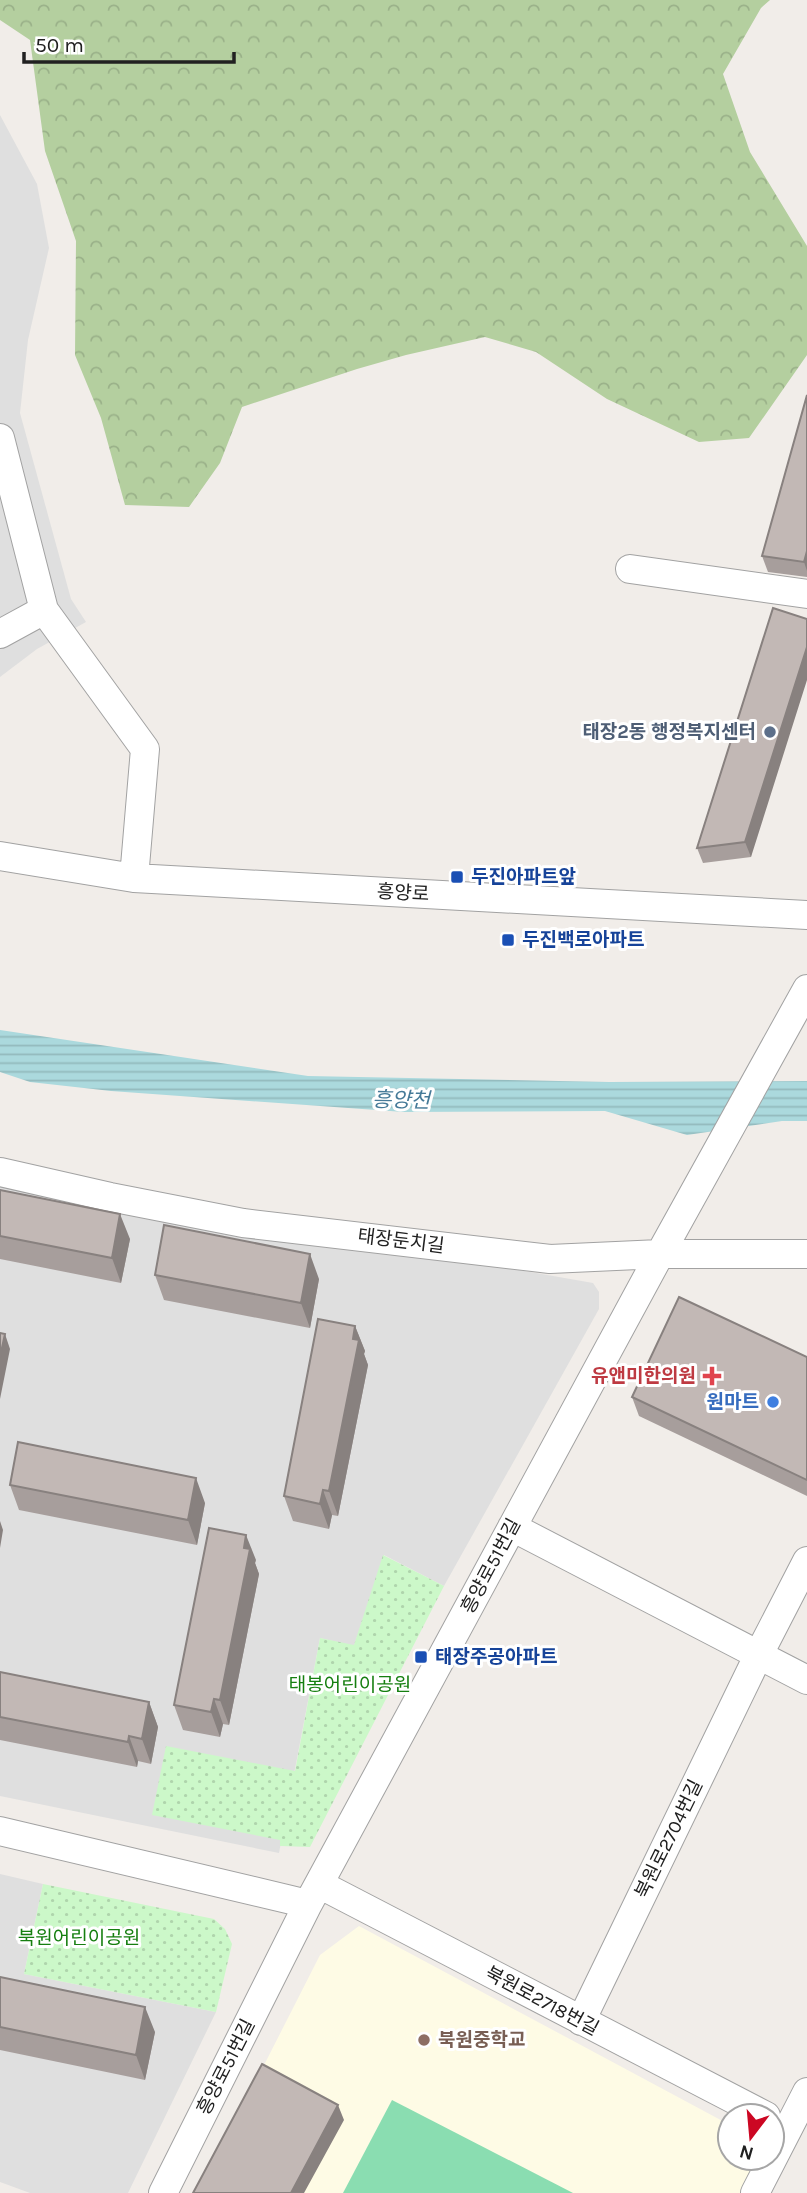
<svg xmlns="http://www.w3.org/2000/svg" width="807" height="2193" viewBox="0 0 807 2193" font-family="Karla,'Noto Sans KR',sans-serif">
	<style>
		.residential { fill: #dfdfdf }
		.education { fill: #fefbe5 }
		.forest { fill: url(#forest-crowns) }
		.park { fill: url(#park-dots) }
		.pitch { fill: #8addb1 }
		.water { fill: url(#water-rules) }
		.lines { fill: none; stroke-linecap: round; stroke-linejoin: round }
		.minor-casing { stroke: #a2a2a2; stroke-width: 30 }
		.minor { stroke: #fff; stroke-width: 28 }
		.wall { fill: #a79e9c }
		.shaded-wall { fill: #88817f }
		.building { fill: #c2b8b5; stroke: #88817f; stroke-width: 2 }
		.service-dot { fill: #5c6f8a; stroke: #fff; stroke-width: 2.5 }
		.transit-dot { fill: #1a4fb4; stroke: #fff; stroke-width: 2.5 }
		.health-dot { fill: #e0444e; stroke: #fff; stroke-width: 2.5 }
		.shop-dot { fill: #3f7fe0; stroke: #fff; stroke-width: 2.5 }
		.education-dot { fill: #8d6e63; stroke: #fff; stroke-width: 2.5 }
		.labels { text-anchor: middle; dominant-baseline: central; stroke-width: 6; stroke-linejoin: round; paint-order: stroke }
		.service-label { font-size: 19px; font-weight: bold; fill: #4e5e75; stroke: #fff; text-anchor: end }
		.transit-label { font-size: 19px; font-weight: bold; fill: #164399; stroke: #fff; text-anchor: start }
		.street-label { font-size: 19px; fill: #212121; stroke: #fff }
		.health-label { font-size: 19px; font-weight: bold; fill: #be3a42; stroke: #fff; text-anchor: end }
		.shop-label { font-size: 19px; font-weight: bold; fill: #366cbe; stroke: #fff; text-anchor: end }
		.park-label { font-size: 19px; fill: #167f10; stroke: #fff }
		.education-label { font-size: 19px; font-weight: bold; fill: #785e54; stroke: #fff; text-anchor: start }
		.water-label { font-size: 21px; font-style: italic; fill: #467a98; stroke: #fff }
	</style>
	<defs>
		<pattern id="forest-crowns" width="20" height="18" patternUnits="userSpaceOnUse" patternTransform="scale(1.75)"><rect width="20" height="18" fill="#b4cf9f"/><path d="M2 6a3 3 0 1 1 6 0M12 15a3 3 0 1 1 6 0" fill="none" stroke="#9ab189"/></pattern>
		<pattern id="park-dots" width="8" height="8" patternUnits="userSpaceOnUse" patternTransform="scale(1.75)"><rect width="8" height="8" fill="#ccf8c9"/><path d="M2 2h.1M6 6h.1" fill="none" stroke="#afd4ac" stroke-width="1.8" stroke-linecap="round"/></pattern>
		<pattern id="water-rules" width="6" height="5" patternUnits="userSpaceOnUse" patternTransform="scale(1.75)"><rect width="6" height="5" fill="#abd9dd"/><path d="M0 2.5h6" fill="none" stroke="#93babd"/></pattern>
	</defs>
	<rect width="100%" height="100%" fill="#f1ede9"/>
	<path class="residential" d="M 0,115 L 37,184 L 49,248 L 28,340 L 20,413 L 71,599 L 86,622 L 37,649 L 0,677 Z
		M 0,1179 L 593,1283 L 599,1292 L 599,1309 L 444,1586 L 384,1555 L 354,1646 L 320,1638 L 279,1853 L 0,1796 Z
		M 0,1874 L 43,1884 L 24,1974 L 216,2012 L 128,2193 L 30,2193 L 0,2182 Z"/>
	<path class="education" d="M 359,1926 L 730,2125 L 730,2158 L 756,2158 L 757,2162 L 742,2193 L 199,2193 L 320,1955 Z"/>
	<path class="forest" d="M 0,0 L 770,0 L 761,8 L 723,74 L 750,152 L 807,246 L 807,355 L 749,438 L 699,442 L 607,399 L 536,352 L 485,337 L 406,355 L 357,369 L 242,407 L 220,463 L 189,507 L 125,505 L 101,418 L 75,355 L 76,241 L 45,151 L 30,40 L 0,20 Z"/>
	<path class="park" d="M 383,1555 L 444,1586 L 310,1847 L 280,1846 L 280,1840 L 152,1815 L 166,1746 L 295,1771 L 320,1638 L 354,1645 Z
		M 43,1884 L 214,1919 L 225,1929 L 232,1944 L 216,2012 L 24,1974 Z"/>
	<path class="pitch" d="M 392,2100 L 573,2193 L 343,2193 Z"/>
	<path class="water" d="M 0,1030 L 308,1076 L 609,1082 L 807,1081 L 807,1121 L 782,1121 L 687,1135 L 605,1111 L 404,1112 L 111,1091 L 30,1082 L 0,1072 Z"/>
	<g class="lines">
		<g class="minor-casing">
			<path id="minor" d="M 0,438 L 44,610 L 145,749 L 134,878
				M 630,569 L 807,594
				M 0,634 L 44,610
				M 0,856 L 134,878 L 807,915
				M 0,1172 L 110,1197 L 243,1223 L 550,1259 L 660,1254 L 807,1254
				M 512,1527 L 807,1680
				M 0,1831 L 308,1904
				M 319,1884 L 766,2116
				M 581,2021 L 758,1656 L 807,1561
				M 163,2193 L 308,1904 L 660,1254 L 807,989
				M 755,2193 L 807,2092"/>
		</g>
		<use href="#minor" class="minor"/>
	</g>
	<path class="wall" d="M 807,395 L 807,577 L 768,572 L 762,556 Z
		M 773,608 L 751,857 L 703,863 L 697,848 Z
		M 0,1190 L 130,1239 L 121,1283 L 0,1259 Z
		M 155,1275 L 319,1279 L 310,1328 L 164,1300 Z
		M 355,1326 L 365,1351 L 364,1354 L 368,1365 L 338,1516 L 332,1515 L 329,1529 L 293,1521 L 284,1496 Z
		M 807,1357 L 807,1496 L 639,1416 L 632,1397 Z
		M 10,1485 L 205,1503 L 197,1545 L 19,1510 Z
		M 256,1560 L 255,1563 L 259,1574 L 229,1725 L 223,1724 L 220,1737 L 183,1730 L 174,1705 Z
		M 0,1672 L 149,1702 L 158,1727 L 151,1764 L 138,1761 L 137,1767 L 0,1740 Z
		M 0,1977 L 155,2032 L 145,2080 L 0,2050 Z"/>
	<path class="shaded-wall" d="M 807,551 L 807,571 L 804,562 Z
		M 807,647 L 807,680 L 751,857 L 745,842 Z
		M 120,1214 L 130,1239 L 121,1283 L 112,1258 Z
		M 310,1254 L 319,1279 L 310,1328 L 301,1303 Z
		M 355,1326 L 365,1351 L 364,1354 L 368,1365 L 338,1516 L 329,1491 Z
		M 5,1334 L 10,1349 L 0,1399 L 0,1357 Z
		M 196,1478 L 205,1503 L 197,1545 L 188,1520 Z
		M 323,1490 L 332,1515 L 329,1529 L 320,1504 Z
		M 0,1521 L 3,1530 L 0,1548 Z
		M 246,1535 L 256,1560 L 255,1563 L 259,1574 L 229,1725 L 220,1700 Z
		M 214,1699 L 223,1724 L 220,1737 L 211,1712 Z
		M 149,1702 L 158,1727 L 151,1764 L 142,1739 Z
		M 129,1736 L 138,1761 L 137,1767 L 128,1742 Z
		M 145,2007 L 155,2032 L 145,2080 L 136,2055 Z
		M 338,2105 L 344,2120 L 304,2193 L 291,2193 Z"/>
	<path class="building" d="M 807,395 L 807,551 L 804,562 L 762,556 Z
		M 773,608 L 807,619 L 807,647 L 745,842 L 697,848 Z
		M 0,1190 L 120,1214 L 112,1258 L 0,1236 Z
		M 164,1225 L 310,1254 L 301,1303 L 155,1275 Z
		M 679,1297 L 807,1357 L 807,1480 L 632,1397 Z
		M 318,1319 L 355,1326 L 353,1339 L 359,1340 L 329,1491 L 323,1490 L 320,1504 L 284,1496 Z
		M 0,1333 L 5,1334 L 0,1357 Z
		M 18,1442 L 196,1478 L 188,1520 L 10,1485 Z
		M 209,1528 L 246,1535 L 244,1548 L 250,1549 L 220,1700 L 214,1699 L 211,1712 L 174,1705 Z
		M 0,1672 L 149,1702 L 142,1739 L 129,1736 L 128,1742 L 0,1717 Z
		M 0,1977 L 145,2007 L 136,2055 L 0,2027 Z
		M 262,2064 L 338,2105 L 291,2193 L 193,2193 Z"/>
	<circle class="service-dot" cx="770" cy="732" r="7"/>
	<g class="transit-dot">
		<rect x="450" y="870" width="14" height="14" rx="3.5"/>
		<rect x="501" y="933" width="14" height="14" rx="3.5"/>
		<rect x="414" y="1650" width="14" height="14" rx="3.5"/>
	</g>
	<path class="health-dot" d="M708.5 1365.5h7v7h7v7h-7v7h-7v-7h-7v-7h7z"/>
	<circle class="shop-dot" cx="773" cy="1402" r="7"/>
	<circle class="education-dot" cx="424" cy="2040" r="7"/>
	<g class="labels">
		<g class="service-label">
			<text x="756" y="732">태장2동 행정복지센터</text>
		</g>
		<g class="transit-label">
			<text x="471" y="877">두진아파트앞</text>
			<text x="522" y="940">두진백로아파트</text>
			<text x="435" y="1657">태장주공아파트</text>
		</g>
		<g class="street-label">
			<text transform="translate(403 893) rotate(3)">흥양로</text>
			<text transform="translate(401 1241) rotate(7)">태장둔치길</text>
			<text transform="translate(491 1566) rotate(-62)">흥양로51번길</text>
			<text transform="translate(669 1839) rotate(-64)">북원로2704번길</text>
			<text transform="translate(542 2001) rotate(28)">북원로2718번길</text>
			<text transform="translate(226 2067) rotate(-63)">흥양로51번길</text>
		</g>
		<g class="health-label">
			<text x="696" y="1376">유앤미한의원</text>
		</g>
		<g class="shop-label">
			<text x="759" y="1402">원마트</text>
		</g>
		<g class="park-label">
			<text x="350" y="1685">태봉어린이공원</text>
			<text x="79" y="1938">북원어린이공원</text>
		</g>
		<g class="education-label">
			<text x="438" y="2040">북원중학교</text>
		</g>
		<g class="water-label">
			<text transform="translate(401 1100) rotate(1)">흥양천</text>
		</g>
	</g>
	<g transform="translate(751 2137) rotate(196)"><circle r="33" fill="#ffffff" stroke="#a6a6a6" stroke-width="2"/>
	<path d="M0-5L12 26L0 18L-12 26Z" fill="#cc0723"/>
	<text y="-10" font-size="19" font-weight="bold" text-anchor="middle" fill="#212121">N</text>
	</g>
	<path d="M24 52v10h210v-10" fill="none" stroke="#212121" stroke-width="3.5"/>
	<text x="35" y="52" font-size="21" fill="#212121" stroke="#ffffff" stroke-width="5" paint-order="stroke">50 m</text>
</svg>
